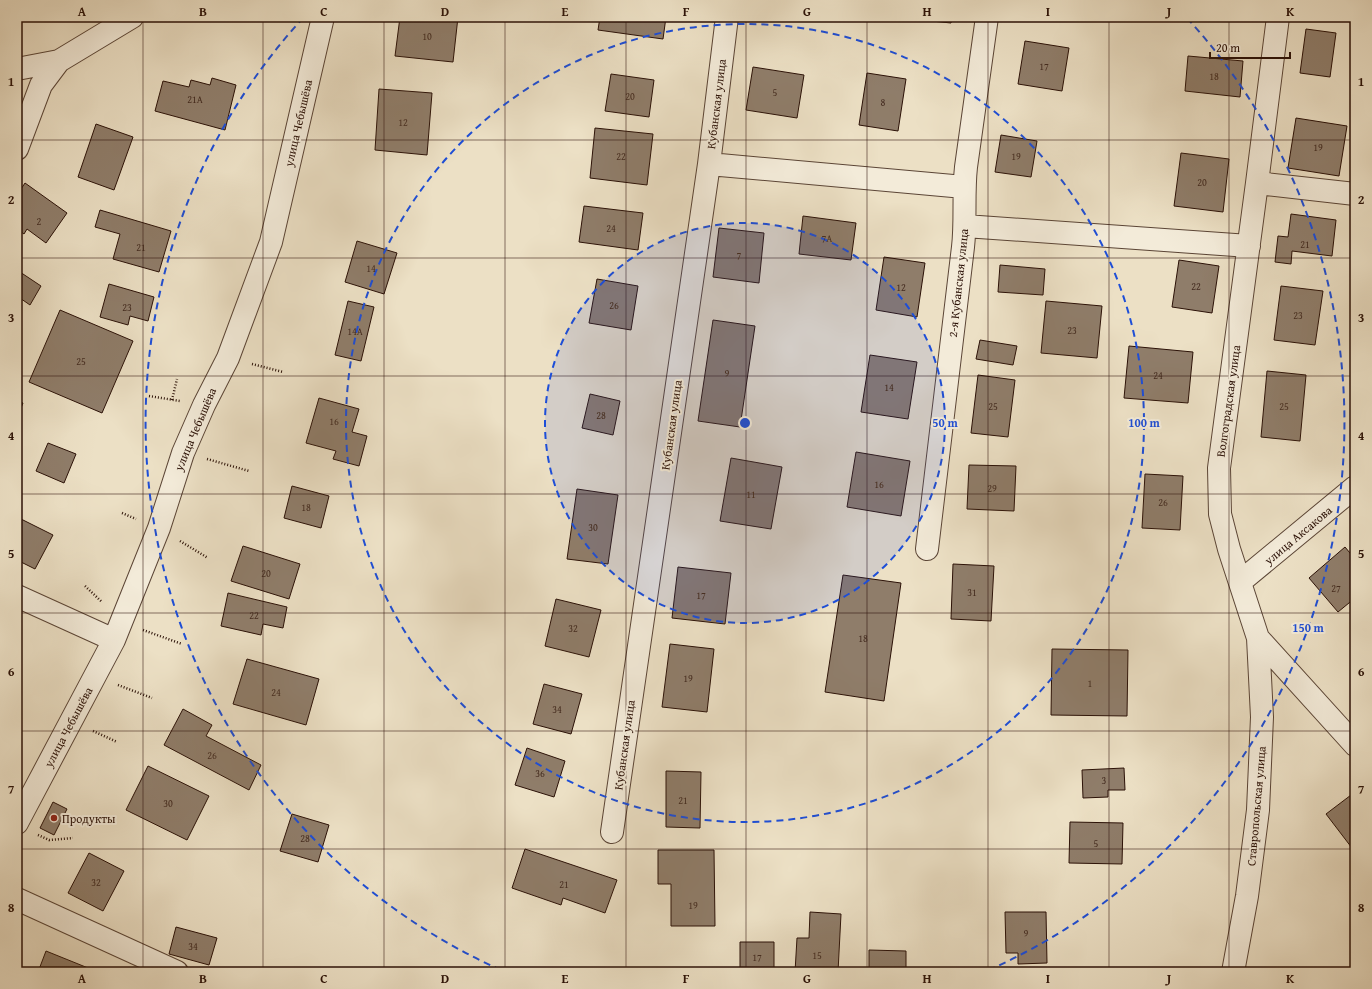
<svg xmlns="http://www.w3.org/2000/svg" width="1372" height="989" viewBox="0 0 1372 989" font-family="'Gentium Book Plus',serif">
	<style>
		.building { fill: #8f7d6a; stroke: #2b1107 }
		.lines { fill: none; stroke-linecap: round; stroke-linejoin: round }
		.minor-casing { stroke: #5b4536; stroke-width: 24 }
		.path { stroke: #2b1107; stroke-width: 2.5; stroke-dasharray: 1 2; stroke-linecap: butt }
		.minor { stroke: #f3ebd9; stroke-width: 22 }
		.grid { fill: none; stroke: #2b1107; stroke-width: 1; stroke-opacity: 0.55 }
		.ring { fill: none; stroke: #1d4ed8; stroke-width: 2; stroke-dasharray: 7 5 }
		.poi-dot { fill: #8f2418; stroke: #f3ebd9; stroke-width: 1.5 }
		.labels { text-anchor: middle; dominant-baseline: central; stroke-width: 4; stroke-linejoin: round; paint-order: stroke }
		.number-label { font-size: 10px; fill: #442c20 }
		.street-label { font-size: 12px; fill: #2b1107; stroke: #f3ebd9 }
		.poi-label { font-size: 12px; fill: #2b1107; stroke: #f3ebd9; text-anchor: start }
		.centre { fill: #1d4ed8; stroke: #f3ebd9; stroke-width: 2 }
		.ring-label { font-size: 12px; text-anchor: middle; font-weight: bold; fill: #1d4ed8; stroke: #f3ebd9; stroke-width: 4; stroke-linejoin: round; paint-order: stroke }
		.neatline { fill: none; stroke: #2b1107; stroke-width: 1.5 }
		.grid-label { font-size: 13px; text-anchor: middle; font-weight: bold; fill: #2b1107 }
	</style>
	<rect width="100%" height="100%" fill="#ece0c5"/>
	<filter id="stains"><feTurbulence type="fractalNoise" baseFrequency=".005" numOctaves="4"/><feColorMatrix values="0 0 0 0 .2 0 0 0 0 .09 0 0 0 0 .02 0 0 0 .5 -.17"/></filter>
	<radialGradient id="worn" r=".72"><stop offset=".6" stop-color="#630" stop-opacity="0"/><stop offset="1" stop-color="#630" stop-opacity=".3"/></radialGradient>
	<path class="building" d="M 400,17 L 458,17 L 453,62 L 395,56 Z
		M 600,17 L 666,17 L 663,39 L 598,30 Z
		M 904,17 L 952,17 L 951,23 L 903,18 Z
		M 1306,29 L 1336,33 L 1330,77 L 1300,73 Z
		M 1025,41 L 1069,48 L 1062,91 L 1018,84 Z
		M 1188,56 L 1243,61 L 1240,97 L 1185,91 Z
		M 753,67 L 804,75 L 797,118 L 746,110 Z
		M 867,73 L 906,79 L 898,131 L 859,125 Z
		M 611,74 L 654,80 L 649,117 L 605,111 Z
		M 212,78 L 236,85 L 225,130 L 155,111 L 163,81 L 189,87 L 191,80 L 210,85 Z
		M 379,89 L 432,93 L 427,155 L 375,150 Z
		M 1296,118 L 1347,126 L 1339,176 L 1288,168 Z
		M 96,124 L 133,137 L 114,190 L 78,177 Z
		M 595,128 L 653,134 L 647,185 L 590,178 Z
		M 1001,135 L 1037,141 L 1031,177 L 995,172 Z
		M 1181,153 L 1229,159 L 1223,212 L 1174,206 Z
		M 25,183 L 67,213 L 46,243 L 27,229 L 24,234 L 17,229 L 17,195 Z
		M 584,206 L 643,213 L 638,250 L 579,242 Z
		M 100,210 L 171,231 L 159,272 L 113,259 L 120,234 L 95,227 Z
		M 1291,214 L 1336,220 L 1332,256 L 1292,251 L 1291,264 L 1275,262 L 1278,236 L 1288,237 Z
		M 803,216 L 856,223 L 851,260 L 799,254 Z
		M 719,228 L 764,233 L 759,283 L 713,277 Z
		M 357,241 L 397,253 L 384,294 L 345,282 Z
		M 884,257 L 925,263 L 917,317 L 876,310 Z
		M 1179,260 L 1219,266 L 1212,313 L 1172,307 Z
		M 1000,265 L 1045,269 L 1043,295 L 998,292 Z
		M 17,270 L 41,286 L 30,305 L 17,296 Z
		M 597,279 L 638,286 L 631,330 L 589,323 Z
		M 109,284 L 154,297 L 148,321 L 130,316 L 128,325 L 100,317 Z
		M 1281,286 L 1323,291 L 1315,345 L 1274,340 Z
		M 348,301 L 374,307 L 361,361 L 335,355 Z
		M 1046,301 L 1102,306 L 1097,358 L 1041,353 Z
		M 60,310 L 133,341 L 102,413 L 29,382 Z
		M 713,320 L 755,326 L 740,427 L 698,421 Z
		M 980,340 L 1017,346 L 1013,365 L 976,359 Z
		M 1129,346 L 1193,352 L 1188,403 L 1124,398 Z
		M 870,355 L 917,362 L 908,419 L 861,412 Z
		M 1267,371 L 1306,375 L 1300,441 L 1261,437 Z
		M 978,375 L 1015,380 L 1008,437 L 971,433 Z
		M 590,394 L 620,401 L 613,435 L 582,428 Z
		M 319,398 L 359,409 L 352,432 L 367,436 L 359,466 L 333,459 L 336,451 L 306,443 Z
		M 17,401 L 23,403 L 17,418 Z
		M 48,443 L 76,454 L 64,483 L 36,471 Z
		M 856,452 L 910,461 L 901,516 L 847,507 Z
		M 731,458 L 782,467 L 771,529 L 720,521 Z
		M 969,465 L 1016,466 L 1014,511 L 967,509 Z
		M 1145,474 L 1183,476 L 1180,530 L 1142,528 Z
		M 292,486 L 329,496 L 321,528 L 284,518 Z
		M 577,489 L 618,495 L 608,564 L 567,559 Z
		M 17,517 L 53,535 L 35,569 L 17,560 Z
		M 243,546 L 300,564 L 289,599 L 231,581 Z
		M 1345,547 L 1355,559 L 1355,598 L 1338,612 L 1309,578 Z
		M 953,564 L 994,566 L 991,621 L 951,619 Z
		M 678,567 L 731,573 L 725,624 L 672,618 Z
		M 843,575 L 901,583 L 884,701 L 825,692 Z
		M 228,593 L 287,607 L 283,628 L 263,624 L 261,635 L 221,626 Z
		M 556,599 L 601,610 L 589,657 L 545,646 Z
		M 670,644 L 714,649 L 707,712 L 662,707 Z
		M 1052,649 L 1128,650 L 1127,716 L 1051,715 Z
		M 247,659 L 319,679 L 306,725 L 233,704 Z
		M 544,684 L 582,694 L 571,734 L 533,724 Z
		M 183,709 L 212,725 L 206,736 L 261,765 L 249,790 L 164,745 Z
		M 527,748 L 565,761 L 554,797 L 515,785 Z
		M 148,766 L 209,796 L 187,840 L 126,810 Z
		M 1124,768 L 1125,790 L 1108,790 L 1108,797 L 1083,798 L 1082,770 Z
		M 666,771 L 701,772 L 700,828 L 666,827 Z
		M 1355,792 L 1355,852 L 1326,814 Z
		M 53,802 L 67,809 L 54,835 L 40,828 Z
		M 292,814 L 329,825 L 318,862 L 280,851 Z
		M 1070,822 L 1123,823 L 1122,864 L 1069,863 Z
		M 525,849 L 617,880 L 605,913 L 563,898 L 561,905 L 512,888 Z
		M 658,850 L 714,850 L 715,926 L 671,926 L 671,884 L 658,884 Z
		M 89,853 L 124,871 L 103,911 L 68,893 Z
		M 810,912 L 841,914 L 838,972 L 795,972 L 797,938 L 809,938 Z
		M 1005,912 L 1046,912 L 1047,963 L 1018,964 L 1018,953 L 1006,953 Z
		M 176,927 L 217,938 L 209,965 L 169,954 Z
		M 740,942 L 774,942 L 774,972 L 740,972 Z
		M 869,950 L 906,951 L 906,972 L 869,972 Z
		M 46,951 L 98,972 L 38,972 Z"/>
	<g class="lines">
		<g class="minor-casing">
			<path id="minor" d="M 1278,17 L 1257,183 L 1219,468 L 1220,514 L 1229,549 L 1258,638 L 1355,745
				M 17,69 L 59,61
				M 17,149 L 41,85 L 59,61 L 132,17
				M 709,164 L 964,187
				M 1257,183 L 1355,194
				M 965,226 L 1249,246
				M 927,549 L 963,247 C 966,221 963,194 966,167 L 987,17
				M 1240,582 L 1355,487
				M 17,596 L 114,640
				M 17,823 L 114,640 L 159,528 L 183,453 L 204,405 L 228,358 L 271,242 L 323,17
				M 612,832 L 709,164 L 727,17
				M 17,899 L 177,972
				M 1233,972 L 1247,896 L 1258,810 L 1262,717 L 1258,638"/>
		</g>
		<path class="path" d="M 252,364 L 283,372
			M 149,396 L 180,401
			M 172,400 L 177,379
			M 207,459 L 249,471
			M 122,513 L 136,519
			M 180,541 L 208,558
			M 85,586 L 102,602
			M 143,630 L 182,644
			M 118,685 L 152,698
			M 93,731 L 117,742
			M 38,835 L 49,840 L 73,838"/>
		<use href="#minor" class="minor"/>
	</g>
	<path class="grid" d="M 143,17 L 143,972M 263,17 L 263,972M 384,17 L 384,972M 505,17 L 505,972M 626,17 L 626,972M 746,17 L 746,972M 867,17 L 867,972M 988,17 L 988,972M 1109,17 L 1109,972M 1229,17 L 1229,972M 17,140 L 1355,140M 17,258 L 1355,258M 17,376 L 1355,376M 17,494 L 1355,494M 17,613 L 1355,613M 17,731 L 1355,731M 17,849 L 1355,849"/>
	<circle cx="745" cy="423" r="200" fill="#1d4ed8" fill-opacity=".12"/>
	<g class="ring">
		<circle cx="745" cy="423" r="200"/>
		<circle cx="745" cy="423" r="399"/>
		<path d="M501 970A599 599 0 0 1 303 18M1187 18A599 599 0 0 1 989 970"/>
	</g>
	<circle class="poi-dot" cx="54" cy="818" r="4"/>
	<g class="labels">
		<g class="number-label">
			<text x="427" y="36">10</text>
			<text x="1044" y="66">17</text>
			<text x="1214" y="76">18</text>
			<text x="775" y="92">5</text>
			<text x="630" y="96">20</text>
			<text x="195" y="99">21А</text>
			<text x="883" y="102">8</text>
			<text x="403" y="122">12</text>
			<text x="1318" y="147">19</text>
			<text x="621" y="156">22</text>
			<text x="1016" y="156">19</text>
			<text x="1202" y="182">20</text>
			<text x="39" y="221">2</text>
			<text x="611" y="228">24</text>
			<text x="827" y="238">7А</text>
			<text x="1305" y="244">21</text>
			<text x="141" y="247">21</text>
			<text x="739" y="255">7</text>
			<text x="371" y="268">14</text>
			<text x="1196" y="286">22</text>
			<text x="901" y="287">12</text>
			<text x="614" y="305">26</text>
			<text x="127" y="307">23</text>
			<text x="1298" y="315">23</text>
			<text x="1072" y="330">23</text>
			<text x="355" y="331">14А</text>
			<text x="81" y="361">25</text>
			<text x="727" y="373">9</text>
			<text x="1158" y="375">24</text>
			<text x="889" y="387">14</text>
			<text x="993" y="406">25</text>
			<text x="1284" y="406">25</text>
			<text x="601" y="415">28</text>
			<text x="334" y="421">16</text>
			<text x="879" y="484">16</text>
			<text x="992" y="488">29</text>
			<text x="751" y="494">11</text>
			<text x="1163" y="502">26</text>
			<text x="306" y="507">18</text>
			<text x="593" y="527">30</text>
			<text x="266" y="573">20</text>
			<text x="1336" y="588">27</text>
			<text x="972" y="592">31</text>
			<text x="701" y="595">17</text>
			<text x="254" y="615">22</text>
			<text x="573" y="628">32</text>
			<text x="863" y="638">18</text>
			<text x="688" y="678">19</text>
			<text x="1090" y="683">1</text>
			<text x="276" y="692">24</text>
			<text x="557" y="709">34</text>
			<text x="212" y="755">26</text>
			<text x="540" y="773">36</text>
			<text x="1104" y="780">3</text>
			<text x="683" y="800">21</text>
			<text x="168" y="803">30</text>
			<text x="305" y="838">28</text>
			<text x="1096" y="843">5</text>
			<text x="96" y="882">32</text>
			<text x="564" y="884">21</text>
			<text x="693" y="905">19</text>
			<text x="1026" y="933">9</text>
			<text x="193" y="946">34</text>
			<text x="817" y="955">15</text>
			<text x="757" y="957">17</text>
		</g>
		<g class="street-label">
			<text transform="translate(716 104) rotate(-83)">Кубанская улица</text>
			<text transform="translate(298 123) rotate(-77)">улица Чебышёва</text>
			<text transform="translate(958 283) rotate(-84)">2-я Кубанская улица</text>
			<text transform="translate(1228 401) rotate(-82)">Волгоградская улица</text>
			<text transform="translate(671 425) rotate(-82)">Кубанская улица</text>
			<text transform="translate(195 429) rotate(-67)">улица Чебышёва</text>
			<text transform="translate(1298 535) rotate(-40)">улица Аксакова</text>
			<text transform="translate(68 727) rotate(-62)">улица Чебышёва</text>
			<text transform="translate(624 745) rotate(-82)">Кубанская улица</text>
			<text transform="translate(1256 806) rotate(-85)">Ставропольская улица</text>
		</g>
		<g class="poi-label">
			<text x="62" y="818">Продукты</text>
		</g>
	</g>
	<circle cx="745" cy="423" r="6" class="centre"/>
	<g class="ring-label">
		<text x="945" y="427">50 m</text>
		<text x="1144" y="427">100 m</text>
		<text x="1308" y="632">150 m</text>
	</g>
	<rect width="1372" height="989" fill="none" stroke="#ece0c5" stroke-width="44"/>
	<path d="M1210 52v6h80v-6" fill="none" stroke="#2b1107" stroke-width="2"/>
	<text x="1216" y="52" font-size="12" fill="#2b1107" stroke="#f3ebd9" stroke-width="3" paint-order="stroke">20 m</text>
	<rect x="22" y="22" width="1328" height="945" class="neatline"/>
	<g class="grid-label">
		<text x="82" y="16">A</text>
		<text x="203" y="16">B</text>
		<text x="324" y="16">C</text>
		<text x="445" y="16">D</text>
		<text x="565" y="16">E</text>
		<text x="686" y="16">F</text>
		<text x="807" y="16">G</text>
		<text x="927" y="16">H</text>
		<text x="1048" y="16">I</text>
		<text x="1169" y="16">J</text>
		<text x="1290" y="16">K</text>
		<text x="11" y="86">1</text>
		<text x="1361" y="86">1</text>
		<text x="11" y="204">2</text>
		<text x="1361" y="204">2</text>
		<text x="11" y="322">3</text>
		<text x="1361" y="322">3</text>
		<text x="11" y="440">4</text>
		<text x="1361" y="440">4</text>
		<text x="11" y="558">5</text>
		<text x="1361" y="558">5</text>
		<text x="11" y="676">6</text>
		<text x="1361" y="676">6</text>
		<text x="11" y="794">7</text>
		<text x="1361" y="794">7</text>
		<text x="11" y="912">8</text>
		<text x="1361" y="912">8</text>
		<text x="82" y="983">A</text>
		<text x="203" y="983">B</text>
		<text x="324" y="983">C</text>
		<text x="445" y="983">D</text>
		<text x="565" y="983">E</text>
		<text x="686" y="983">F</text>
		<text x="807" y="983">G</text>
		<text x="927" y="983">H</text>
		<text x="1048" y="983">I</text>
		<text x="1169" y="983">J</text>
		<text x="1290" y="983">K</text>
	</g>
	<rect width="100%" height="100%" filter="url(#stains)"/>
	<rect width="100%" height="100%" fill="url(#worn)"/>
</svg>
